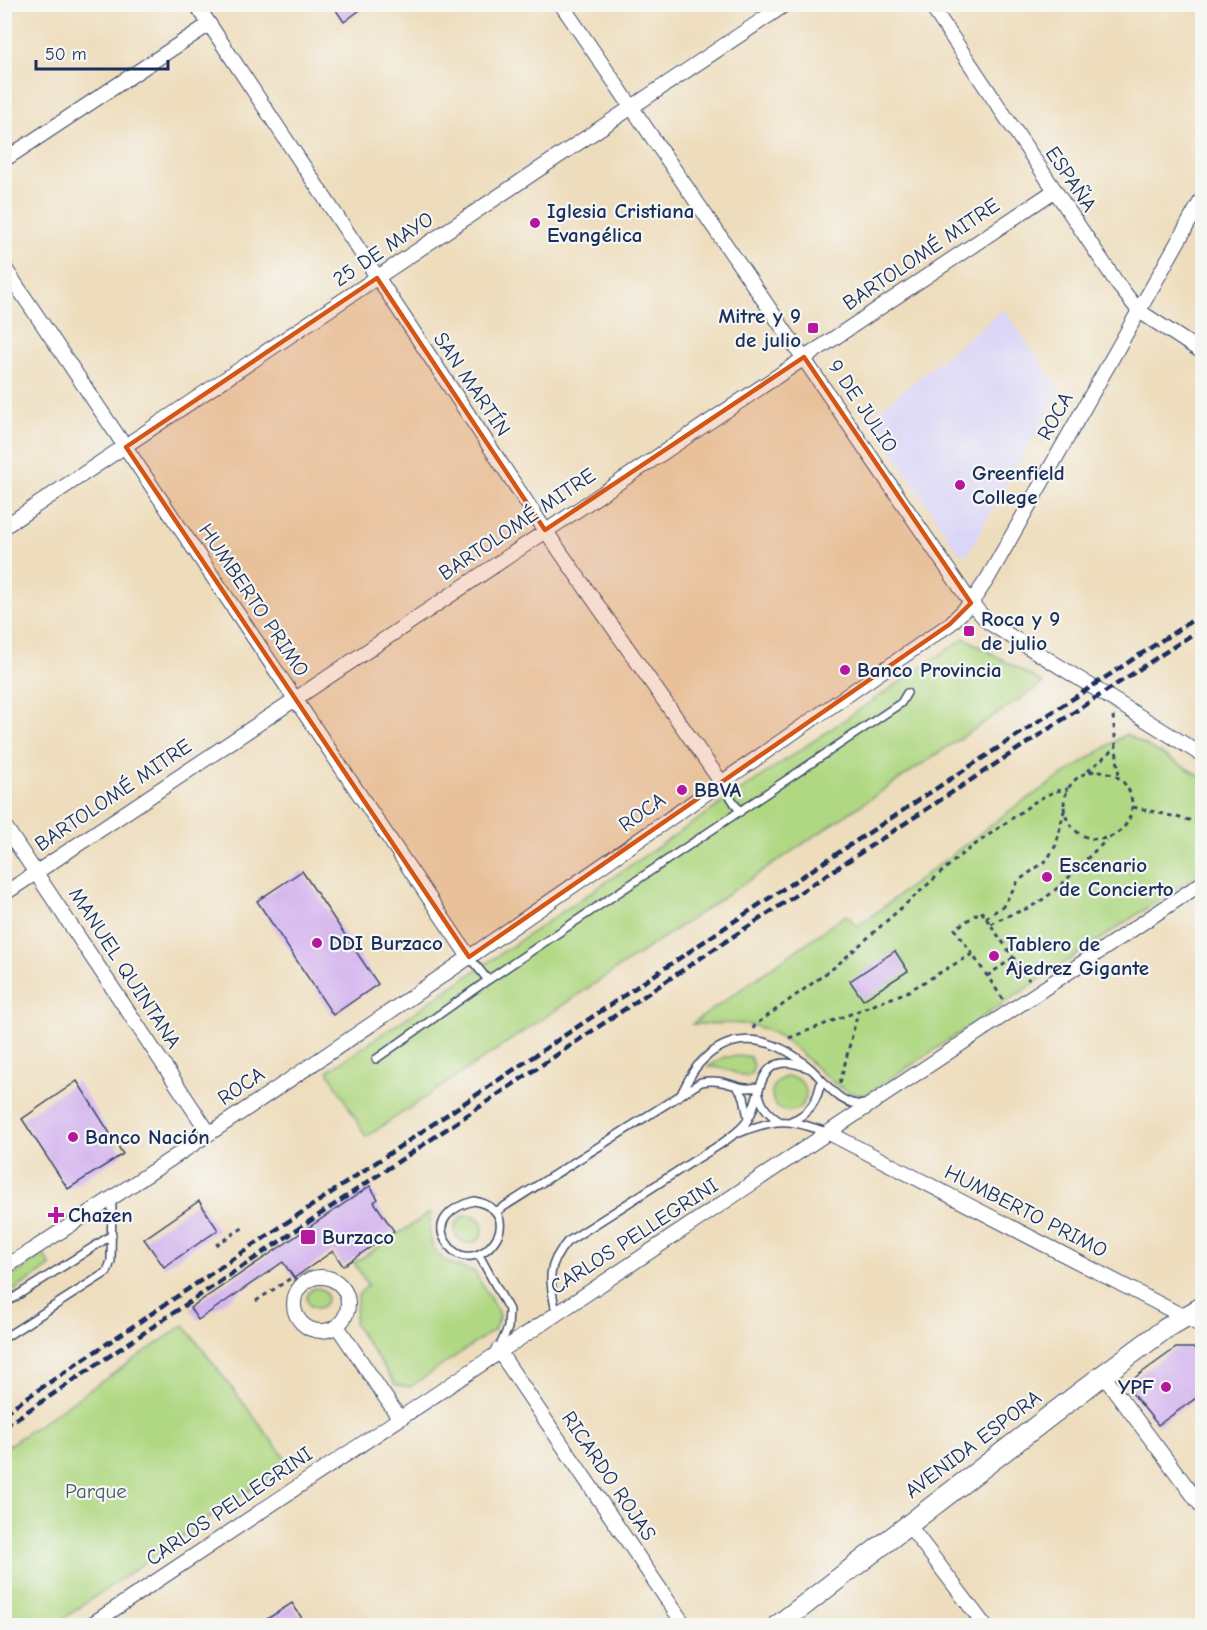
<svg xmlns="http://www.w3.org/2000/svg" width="1207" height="1630" viewBox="0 0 1207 1630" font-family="'Comic Neue',sans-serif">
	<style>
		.built { fill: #dad6f7 }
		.green { fill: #b0d883; stroke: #668470; stroke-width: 1.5 }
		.building { fill: #d4b4ee }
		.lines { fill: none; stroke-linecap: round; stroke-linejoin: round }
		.lane-casing { stroke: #3b496c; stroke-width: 10 }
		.street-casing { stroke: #3b496c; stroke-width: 16 }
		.secondary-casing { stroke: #3b496c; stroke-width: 22 }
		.path { stroke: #3b496c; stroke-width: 3; stroke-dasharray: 4.5 4.5; stroke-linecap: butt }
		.lane { stroke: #fff; stroke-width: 7 }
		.street { stroke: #fff; stroke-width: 14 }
		.secondary { stroke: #fff; stroke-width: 20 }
		.rail { stroke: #1b2f5e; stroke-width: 4.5; stroke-dasharray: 9 4.5; stroke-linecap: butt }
		.marked { fill: #d45514; fill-opacity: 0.2; stroke: #d45514; stroke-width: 4.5; stroke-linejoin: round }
		.poi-dot { fill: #b5179e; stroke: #f6f6f2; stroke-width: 2 }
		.labels { text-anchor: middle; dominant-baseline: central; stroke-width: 4.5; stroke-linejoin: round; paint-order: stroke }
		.street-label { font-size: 21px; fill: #1b2f5e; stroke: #f6f6f2 }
		.poi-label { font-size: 21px; font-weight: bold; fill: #1b2f5e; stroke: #f6f6f2; text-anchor: start }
		.park-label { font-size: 21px; fill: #405967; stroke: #f6f6f2 }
	</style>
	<rect width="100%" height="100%" fill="#f6f6f2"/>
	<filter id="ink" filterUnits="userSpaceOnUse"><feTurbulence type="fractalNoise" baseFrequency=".0167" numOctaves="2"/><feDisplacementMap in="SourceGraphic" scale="12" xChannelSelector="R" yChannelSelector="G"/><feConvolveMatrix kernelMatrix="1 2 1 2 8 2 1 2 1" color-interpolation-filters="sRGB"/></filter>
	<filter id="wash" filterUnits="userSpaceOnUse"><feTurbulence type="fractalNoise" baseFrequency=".008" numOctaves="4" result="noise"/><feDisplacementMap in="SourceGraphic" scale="24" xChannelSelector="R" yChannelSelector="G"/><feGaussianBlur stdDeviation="1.35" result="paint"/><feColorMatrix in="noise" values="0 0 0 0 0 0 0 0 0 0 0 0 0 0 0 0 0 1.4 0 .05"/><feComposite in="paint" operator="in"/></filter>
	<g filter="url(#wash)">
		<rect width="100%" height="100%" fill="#eeddbc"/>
		<path class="built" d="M 1004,309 L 1060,390 L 967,555 L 958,552 L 870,417 Z"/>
		<path class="green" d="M 965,638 L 1043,683 L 366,1137 L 328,1071 Z
			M 1126,734 L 1202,777 L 1202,871 L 865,1096 C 822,1090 803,1041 761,1028 C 740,1021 714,1024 692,1024 L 846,915 L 858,926 L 1016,806 Z
			M 745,1056 L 750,1057 L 754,1066 L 751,1074 L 747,1077 L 722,1068 L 708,1067 L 724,1057 Z
			M772 1094a17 17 0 1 1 34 0a17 17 0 1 1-34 0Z
			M 431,1212 C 425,1250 438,1263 474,1271 L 500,1315 L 494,1330 L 410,1387 L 396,1385 L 354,1324 L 358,1295 L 368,1285 L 354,1263 Z
			M455 1229a14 14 0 1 1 28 0a14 14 0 1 1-28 0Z
			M 44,1255 L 51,1266 L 5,1296 L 5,1281 Z
			M307 1298a10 10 0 1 1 20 0a10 10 0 1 1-20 0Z
			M 184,1325 L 289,1463 L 54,1625 L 7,1625 L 4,1624 L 5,1448 Z"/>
		<g id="blocks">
			<path class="building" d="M 332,4 L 368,4 L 344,22 Z
				M 302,871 L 378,984 L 333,1015 L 257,901 Z
				M 895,951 L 908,971 L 863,1000 L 850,981 Z
				M 77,1081 L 123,1154 L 68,1189 L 22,1119 Z
				M 370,1186 L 378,1199 L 374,1202 L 394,1231 L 343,1266 L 333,1251 L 294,1278 L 283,1262 L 198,1320 L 190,1308 Z
				M 199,1201 L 218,1230 L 164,1267 L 144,1239 Z
				M 1176,1348 L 1203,1348 L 1203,1393 L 1158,1425 L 1131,1392 L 1130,1381 Z
				M 292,1603 L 307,1626 L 256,1626 Z"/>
		</g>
	</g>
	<g filter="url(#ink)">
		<use href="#blocks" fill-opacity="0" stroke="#3b496c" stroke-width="1.5"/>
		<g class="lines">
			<g class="lane-casing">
				<path id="lane" d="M 721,782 L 740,812
					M 469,957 L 488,980
					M 376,1059 L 488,980 L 901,703 L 907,693
					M 737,1087 L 744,1097 L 748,1118
					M 758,1090 C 761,1105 766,1112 779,1121
					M 682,1092 C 687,1083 692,1071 699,1064 C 733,1026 776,1038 810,1068 C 828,1084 839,1107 866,1104
					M 791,1121 C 810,1114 818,1100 821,1081
					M 739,1133 C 778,1117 790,1119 829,1133
					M 474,1201 C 534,1213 476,1282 449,1246 C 430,1222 453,1206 474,1201 Z
					M 497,1211 L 701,1082 C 729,1077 735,1092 758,1087
					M 479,1255 L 509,1310 L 508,1328 L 498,1350
					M 4,1304 L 112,1235
					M 556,1312 C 550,1283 545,1267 567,1242 C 607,1217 647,1191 687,1165 C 705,1153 728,1142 744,1125 C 765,1102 751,1044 811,1069
					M 4,1338 L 107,1272 L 111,1261 L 112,1199"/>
			</g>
			<g class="street-casing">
				<path id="street" d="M 196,4 L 545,530 L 721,782
					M 561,4 L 971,603 L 988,622 L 1202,755
					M 930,4 L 1119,286 L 1139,311 L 1202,352
					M 4,160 L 208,25
					M 4,267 L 469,957
					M 4,527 L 786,4
					M 4,825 L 209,1133
					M 4,894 L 1054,191
					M 831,1134 L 1202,1326
					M 4,1268 C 325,1062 636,841 950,624 L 971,603 L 988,578 L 1202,199
					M294 1304a27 27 0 1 1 54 0a27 27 0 1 1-54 0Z
					M 337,1326 L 398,1416
					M 498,1350 L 685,1626
					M 1103,1375 L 1202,1507
					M 908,1524 L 985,1626
					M 89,1626 C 459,1375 833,1132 1202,883"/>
			</g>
			<g class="secondary-casing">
				<path id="secondary" d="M 777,1626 L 1103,1375 L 1165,1329 L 1202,1307"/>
			</g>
			<path class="path" d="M 1113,716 L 1119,777
				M1064 805a34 34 0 1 1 68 0a34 34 0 1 1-68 0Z
				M 1088,771 L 1116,747
				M 1133,807 L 1202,823
				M 986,918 L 1004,905 L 1018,881 L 1047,860 L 1056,845 L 1064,811
				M 991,924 C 1007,914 1027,911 1042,900 C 1067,883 1084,859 1107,840
				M 987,976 L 1013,958
				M 1003,999 L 955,929 L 981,911 L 1029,980
				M 753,1029 L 755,1025 L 836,966 L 962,854 L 1039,799 L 1056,791 L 1068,789
				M 789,1038 L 907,992 L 972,954
				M 840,1083 L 858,1012
				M 216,1245 L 244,1227
				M 256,1301 L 291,1278 L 305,1282"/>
			<use href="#lane" class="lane"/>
			<use href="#street" class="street"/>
			<use href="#secondary" class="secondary"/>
			<path class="rail" d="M 4,1413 L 748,912 L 1202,614
				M 4,1427 L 711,951 L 1202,628"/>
		</g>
	</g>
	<path class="marked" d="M 377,278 L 545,530 L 804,357 L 971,603 L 950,624 L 469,957 L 126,447 Z"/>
	<g class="poi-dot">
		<circle cx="535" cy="223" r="6"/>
		<rect x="807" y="322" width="12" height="12" rx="3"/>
		<circle cx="960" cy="485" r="6"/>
		<rect x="963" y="625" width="12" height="12" rx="3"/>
		<circle cx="845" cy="670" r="6"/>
		<circle cx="682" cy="790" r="6"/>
		<circle cx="1047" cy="877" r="6"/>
		<circle cx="317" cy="943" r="6"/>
		<circle cx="994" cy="956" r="6"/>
		<circle cx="73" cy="1137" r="6"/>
		<path d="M53 1206h6v6h6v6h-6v6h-6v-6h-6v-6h6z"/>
		<rect x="300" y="1229" width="16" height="16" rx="3"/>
		<circle cx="1166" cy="1387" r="6"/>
	</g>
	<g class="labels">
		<g class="street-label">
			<text transform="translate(1071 179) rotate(56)">ESPAÑA</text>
			<text transform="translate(383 249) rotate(-34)">25 DE MAYO</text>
			<text transform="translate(921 254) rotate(-34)">BARTOLOMÉ MITRE</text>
			<text transform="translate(472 384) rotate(56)">SAN MARTÍN</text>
			<text transform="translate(863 406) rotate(56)">9 DE JULIO</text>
			<text transform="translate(1055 416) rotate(-61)">ROCA</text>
			<text transform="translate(517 524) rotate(-34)">BARTOLOMÉ MITRE</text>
			<text transform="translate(254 600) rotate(56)">HUMBERTO PRIMO</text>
			<text transform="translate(113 795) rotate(-34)">BARTOLOMÉ MITRE</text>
			<text transform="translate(642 812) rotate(-35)">ROCA</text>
			<text transform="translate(125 968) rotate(57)">MANUEL QUINTANA</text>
			<text transform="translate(241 1086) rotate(-34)">ROCA</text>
			<text transform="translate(1026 1211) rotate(27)">HUMBERTO PRIMO</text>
			<text transform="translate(634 1236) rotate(-33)">CARLOS PELLEGRINI</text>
			<text transform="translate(973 1444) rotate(-37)">AVENIDA ESPORA</text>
			<text transform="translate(609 1476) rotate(56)">RICARDO ROJAS</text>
			<text transform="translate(229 1506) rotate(-34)">CARLOS PELLEGRINI</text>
		</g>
		<g class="poi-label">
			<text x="547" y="211">Iglesia Cristiana<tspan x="547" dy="24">Evangélica</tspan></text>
			<text x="801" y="316" text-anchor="end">Mitre y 9<tspan x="801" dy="24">de julio</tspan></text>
			<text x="972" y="473">Greenfield<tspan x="972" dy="24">College</tspan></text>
			<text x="981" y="619">Roca y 9<tspan x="981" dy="24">de julio</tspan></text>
			<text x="857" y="670">Banco Provincia</text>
			<text x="694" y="790">BBVA</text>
			<text x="1059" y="865">Escenario<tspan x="1059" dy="24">de Concierto</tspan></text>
			<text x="329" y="943">DDI Burzaco</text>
			<text x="1006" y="944">Tablero de<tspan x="1006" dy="24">Ajedrez Gigante</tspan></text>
			<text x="85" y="1137">Banco Nación</text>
			<text x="68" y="1215">Chazen</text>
			<text x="322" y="1237">Burzaco</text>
			<text x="1154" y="1387" text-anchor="end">YPF</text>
		</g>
		<g class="park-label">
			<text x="96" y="1491">Parque</text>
		</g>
	</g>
	<rect width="1207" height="1630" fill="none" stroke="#f6f6f2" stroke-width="24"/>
	<path d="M36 60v9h132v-9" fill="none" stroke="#1b2f5e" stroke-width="3"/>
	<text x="45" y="60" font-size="18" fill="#1b2f5e" stroke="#f6f6f2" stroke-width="4.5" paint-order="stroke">50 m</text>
</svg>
